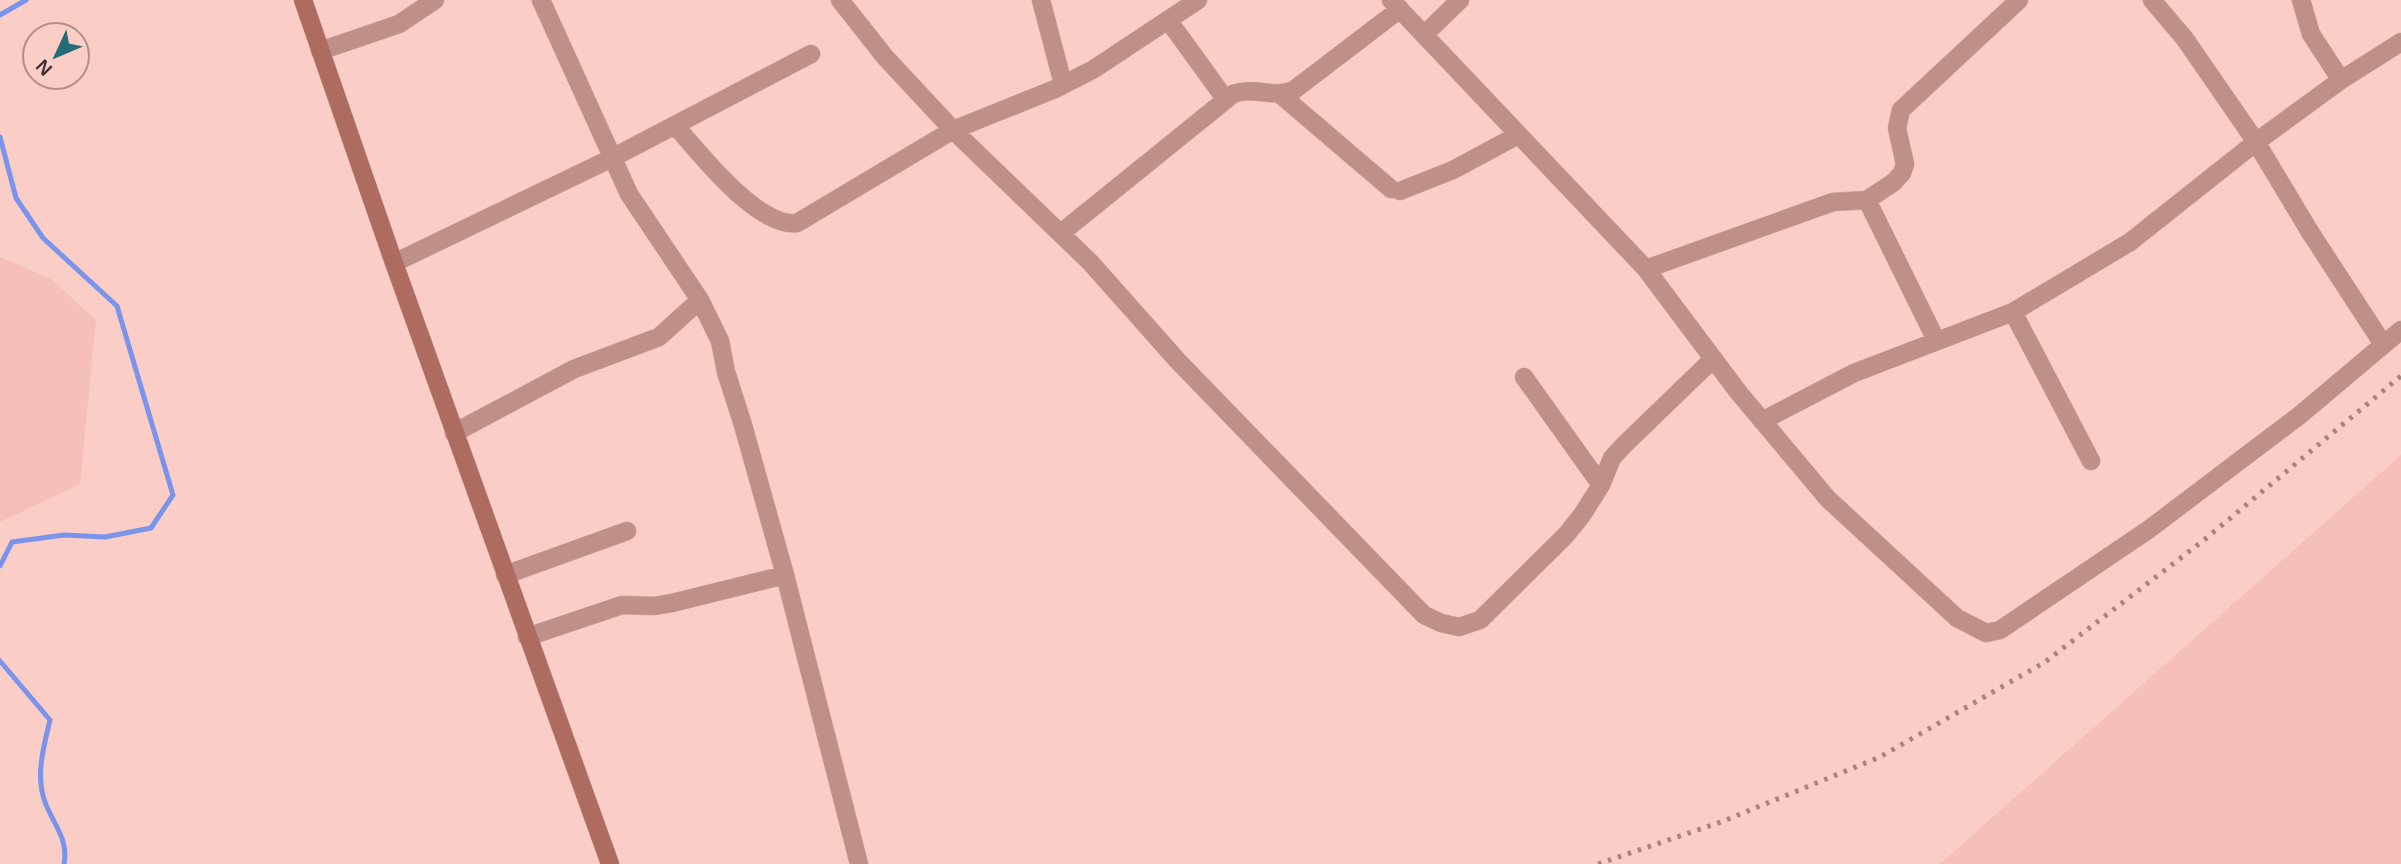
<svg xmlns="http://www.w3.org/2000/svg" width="2401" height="864" viewBox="0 0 2401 864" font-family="Arial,sans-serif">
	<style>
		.built { fill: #f5c0b7 }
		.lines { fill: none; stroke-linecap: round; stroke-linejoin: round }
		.stream { stroke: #7994ea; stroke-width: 5 }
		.street-casing { stroke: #d2aba5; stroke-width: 19 }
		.secondary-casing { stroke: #d2aba5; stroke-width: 19 }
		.street { stroke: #bf9088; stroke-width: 18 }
		.secondary { stroke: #ae6b60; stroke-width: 18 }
		.rail { stroke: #a4857f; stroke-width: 5; stroke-dasharray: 3.5 7; stroke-linecap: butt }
	</style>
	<rect width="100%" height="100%" fill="#facdc6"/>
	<path class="built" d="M 0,257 L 51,279 L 96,320 L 80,484 L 0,522 Z
		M 2401,455 L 2401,864 L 1940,864 Z"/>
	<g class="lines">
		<path class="stream" d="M 0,15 L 26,0
			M 0,137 L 16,198 L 43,238 L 117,306 L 173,495 L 151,528 L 105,537 L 64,535 L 12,542 L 0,566
			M 0,661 L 50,720 C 44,746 35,775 45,802 C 53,824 69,839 64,864"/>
		<g class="street-casing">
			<path id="street" d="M 541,0 L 629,194 L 700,300 L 720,341 L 726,372 L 743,425 L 785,575 L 859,864
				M 840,0 L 885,57 L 953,130 L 1090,262 L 1177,360 L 1424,615 L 1441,623 L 1459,627 L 1480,620 L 1566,535 L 1582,515 L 1601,485 L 1612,458 L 1624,445 L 1713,359
				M 1041,0 L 1063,84
				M 1391,0 L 1646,269 L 1739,393 L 1828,499 L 1957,618 L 1986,633 L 2000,630 L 2148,530 L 2300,415 L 2401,330
				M 2301,0 L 2311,34 L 2341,80
				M 1168,20 L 1226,100
				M 1424,35 L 1460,0
				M 320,51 L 399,24 L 435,0
				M 1281,95 L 1391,189
				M 675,125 C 699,153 758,228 797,223 L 953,130 L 1055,89 L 1094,69 L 1198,0
				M 1400,191 L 1453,170 L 1518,135
				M 1867,200 L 1936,340
				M 1061,233 L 1233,94 C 1255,86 1272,99 1294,90 L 1400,9
				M 394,263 L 612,158 L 811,54
				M 1646,269 L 1833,202 L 1867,200 L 1894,182 L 1902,173 L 1905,164 L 1897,128 L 1901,110 L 2019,0
				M 2013,312 L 2091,461
				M 2383,344 L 2310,232 L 2256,142 L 2341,80 L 2401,42
				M 1524,377 L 1601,485
				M 1762,421 L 1854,373 L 2013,312 L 2130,242 L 2256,142 L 2185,39 L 2152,0
				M 454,433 L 574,369 L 659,337 L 700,300
				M 505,575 L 627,531
				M 527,637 L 622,605 L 654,606 L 672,603 L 785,575"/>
		</g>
		<g class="secondary-casing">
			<path id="secondary" d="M 303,0 L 394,263 L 610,864"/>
		</g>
		<use href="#street" class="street"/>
		<use href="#secondary" class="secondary"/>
		<path class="rail" d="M 1598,864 L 1721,822 L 1880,757 L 2045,662 L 2204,540 L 2401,376"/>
	</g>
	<g transform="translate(56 56) rotate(226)"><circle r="33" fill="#facdc6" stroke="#b18f8a" stroke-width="2"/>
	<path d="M0-5L12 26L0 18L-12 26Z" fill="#246c78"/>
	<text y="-10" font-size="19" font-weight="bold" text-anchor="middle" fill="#43322f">N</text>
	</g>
</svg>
